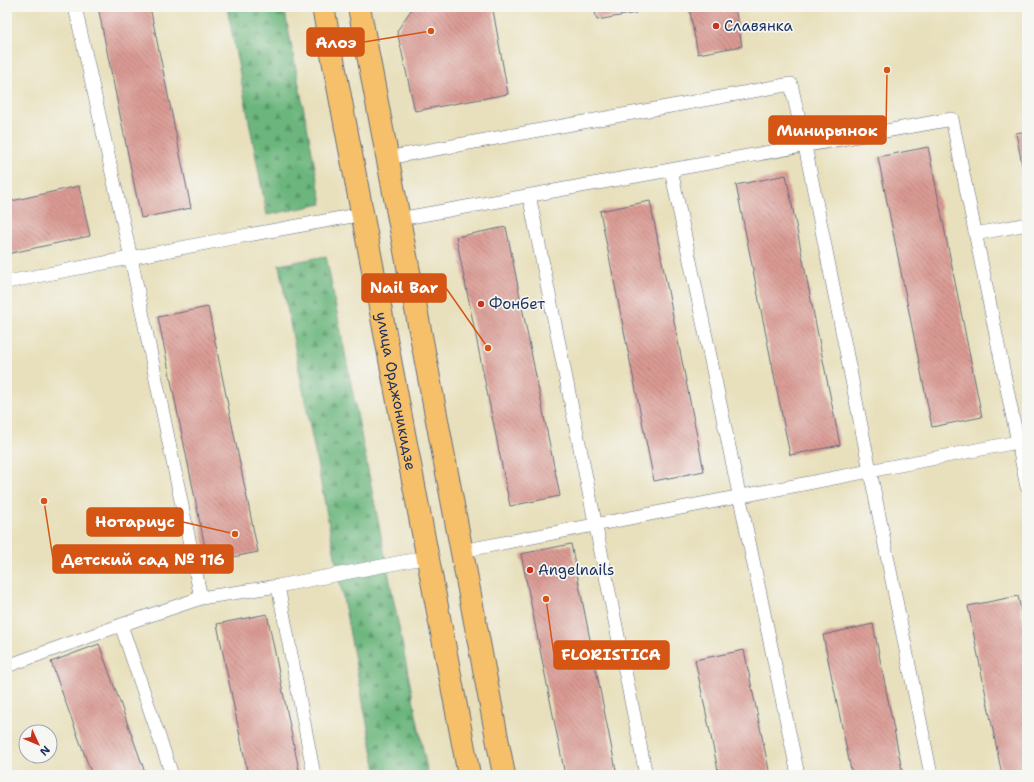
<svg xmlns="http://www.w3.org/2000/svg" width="1034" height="782" viewBox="0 0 1034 782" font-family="'Shantell Sans',sans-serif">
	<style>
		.forest { fill: url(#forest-firs); stroke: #44726e }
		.building { fill: url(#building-back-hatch) }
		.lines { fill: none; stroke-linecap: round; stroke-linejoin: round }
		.service-casing { stroke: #636d7f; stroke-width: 14 }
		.primary-casing { stroke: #636d7f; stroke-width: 24 }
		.service { stroke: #fff; stroke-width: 13 }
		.primary { stroke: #f6c06b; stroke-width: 22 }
		.poi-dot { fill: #c8321e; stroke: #f6f6f2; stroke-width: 1.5 }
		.labels { text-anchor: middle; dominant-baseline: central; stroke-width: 3.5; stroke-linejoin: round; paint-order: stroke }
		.poi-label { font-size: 15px; fill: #1b2f5e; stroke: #f6f6f2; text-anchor: start }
		.street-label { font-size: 15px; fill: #1b2f5e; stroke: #f6f6f2 }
		.leader { fill: none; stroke: #d45514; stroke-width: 1.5 }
		.callout-dot { fill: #d45514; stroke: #f6f6f2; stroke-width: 1.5 }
		.callout { fill: #d45514; stroke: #d45514; stroke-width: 1.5 }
		.callout-label { font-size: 16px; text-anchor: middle; font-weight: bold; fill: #fff }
	</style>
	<defs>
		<pattern id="forest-firs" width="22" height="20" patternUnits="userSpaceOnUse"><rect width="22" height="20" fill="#6cb67d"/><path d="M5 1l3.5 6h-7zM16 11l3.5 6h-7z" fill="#58946a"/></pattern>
		<pattern id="building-back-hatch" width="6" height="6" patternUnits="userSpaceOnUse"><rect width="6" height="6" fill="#da9a93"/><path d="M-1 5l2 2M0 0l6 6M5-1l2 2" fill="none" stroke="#b07e7b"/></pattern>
	</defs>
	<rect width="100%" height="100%" fill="#f6f6f2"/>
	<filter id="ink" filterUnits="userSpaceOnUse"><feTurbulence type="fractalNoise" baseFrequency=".025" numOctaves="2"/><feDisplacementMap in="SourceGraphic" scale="8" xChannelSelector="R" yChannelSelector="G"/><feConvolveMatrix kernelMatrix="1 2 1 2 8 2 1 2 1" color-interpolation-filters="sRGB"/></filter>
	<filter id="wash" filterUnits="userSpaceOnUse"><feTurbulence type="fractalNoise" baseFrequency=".012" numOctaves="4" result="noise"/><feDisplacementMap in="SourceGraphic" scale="16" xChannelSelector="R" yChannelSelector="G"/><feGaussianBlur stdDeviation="0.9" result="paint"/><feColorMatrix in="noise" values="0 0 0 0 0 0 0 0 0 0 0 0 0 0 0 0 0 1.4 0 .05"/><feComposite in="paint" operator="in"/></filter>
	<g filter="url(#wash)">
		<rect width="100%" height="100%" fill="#e8e0bc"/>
		<path class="forest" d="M 227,7 L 284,7 L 322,204 L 267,215 Z
			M 326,256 L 428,775 L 377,775 L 279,265 Z"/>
		<g id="blocks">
			<path class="building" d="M 98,7 L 150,7 L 191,208 L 141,218 Z
				M 413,7 L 488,7 L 493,10 L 508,94 L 415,111 L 397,31 Z
				M 594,7 L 635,7 L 636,13 L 597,20 Z
				M 689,7 L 735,7 L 742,46 L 698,54 Z
				M 1027,131 L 1027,179 L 1025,180 L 1016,133 Z
				M 928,147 L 982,417 L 932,427 L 878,157 Z
				M 786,175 L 840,445 L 790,455 L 736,185 Z
				M 79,186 L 90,236 L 7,254 L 7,202 Z
				M 650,201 L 704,471 L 654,481 L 600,211 Z
				M 506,227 L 560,496 L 510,506 L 456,237 Z
				M 208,307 L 258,552 L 208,562 L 158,317 Z
				M 571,544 L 617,775 L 565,775 L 521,554 Z
				M 1018,596 L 1027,639 L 1027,775 L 1002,775 L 968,606 Z
				M 267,614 L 300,775 L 248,775 L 217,624 Z
				M 873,624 L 903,775 L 852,775 L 823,635 Z
				M 99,644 L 146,775 L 92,775 L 51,662 Z
				M 744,650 L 770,775 L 719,775 L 695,660 Z"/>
		</g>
	</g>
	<g filter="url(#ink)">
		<use href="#blocks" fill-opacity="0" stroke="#636d7f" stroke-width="1"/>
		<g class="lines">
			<g class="service-casing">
				<path id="service" d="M 75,7 L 131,258 L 201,598
					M 387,158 L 791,84 L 805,146 L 931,775
					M 671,170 L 798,775
					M 529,195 L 646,775
					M 399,219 L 952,119 L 1027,487
					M 975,234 L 1027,224
					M 7,282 L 237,237 L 363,214
					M 462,551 L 1017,442
					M 278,586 L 314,775
					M 121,625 L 172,775
					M 7,666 L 121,625 L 201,598 L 278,586 L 428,557"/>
			</g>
			<g class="primary-casing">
				<g id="primary">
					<path id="s1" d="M 323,7 L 469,775"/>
					<path d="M 359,7 L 504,775"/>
				</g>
			</g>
			<use href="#service" class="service"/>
			<use href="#primary" class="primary"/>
		</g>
	</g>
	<g class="poi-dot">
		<circle cx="716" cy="26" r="4"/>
		<circle cx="481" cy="304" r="4"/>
		<circle cx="530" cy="570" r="4"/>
	</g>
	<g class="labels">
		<g class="poi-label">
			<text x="724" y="26">Славянка</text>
			<text x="489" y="304">Фонбет</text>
			<text x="538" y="570">Angelnails</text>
		</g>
		<g class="street-label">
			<text stroke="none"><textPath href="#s1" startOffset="391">улица Орджоникидзе</textPath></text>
		</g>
	</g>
	<path class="leader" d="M431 31L364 42M887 70L886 130M488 348L446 288M235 534L183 522M44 501L53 559M546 599L554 655"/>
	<g class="callout-dot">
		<circle cx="431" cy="31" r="4"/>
		<circle cx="887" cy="70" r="4"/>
		<circle cx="488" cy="348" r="4"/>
		<circle cx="235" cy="534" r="4"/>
		<circle cx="44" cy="501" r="4"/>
		<circle cx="546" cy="599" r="4"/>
	</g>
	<g class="callout">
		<rect x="307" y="28" width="57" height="28" rx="4"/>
		<rect x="769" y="116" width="117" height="28" rx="4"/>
		<rect x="362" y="274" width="84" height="28" rx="4"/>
		<rect x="87" y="508" width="96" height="28" rx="4"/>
		<rect x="53" y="545" width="180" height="28" rx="4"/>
		<rect x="554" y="641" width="115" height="28" rx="4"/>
	</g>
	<g class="callout-label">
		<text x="336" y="48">Алоэ</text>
		<text x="827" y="136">Минирынок</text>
		<text x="404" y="293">Nail Bar</text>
		<text x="135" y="527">Нотариус</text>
		<text x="143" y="565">Детский сад № 116</text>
		<text x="611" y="660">FLORISTICA</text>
	</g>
	<rect width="1034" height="782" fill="none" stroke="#f6f6f2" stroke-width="24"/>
	<g transform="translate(38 744) rotate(134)"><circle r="19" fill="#f6f6f2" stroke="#9ea6b7"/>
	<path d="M0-3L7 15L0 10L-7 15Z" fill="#c8321e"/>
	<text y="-6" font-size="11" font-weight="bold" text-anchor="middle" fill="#1b2f5e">N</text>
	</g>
</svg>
